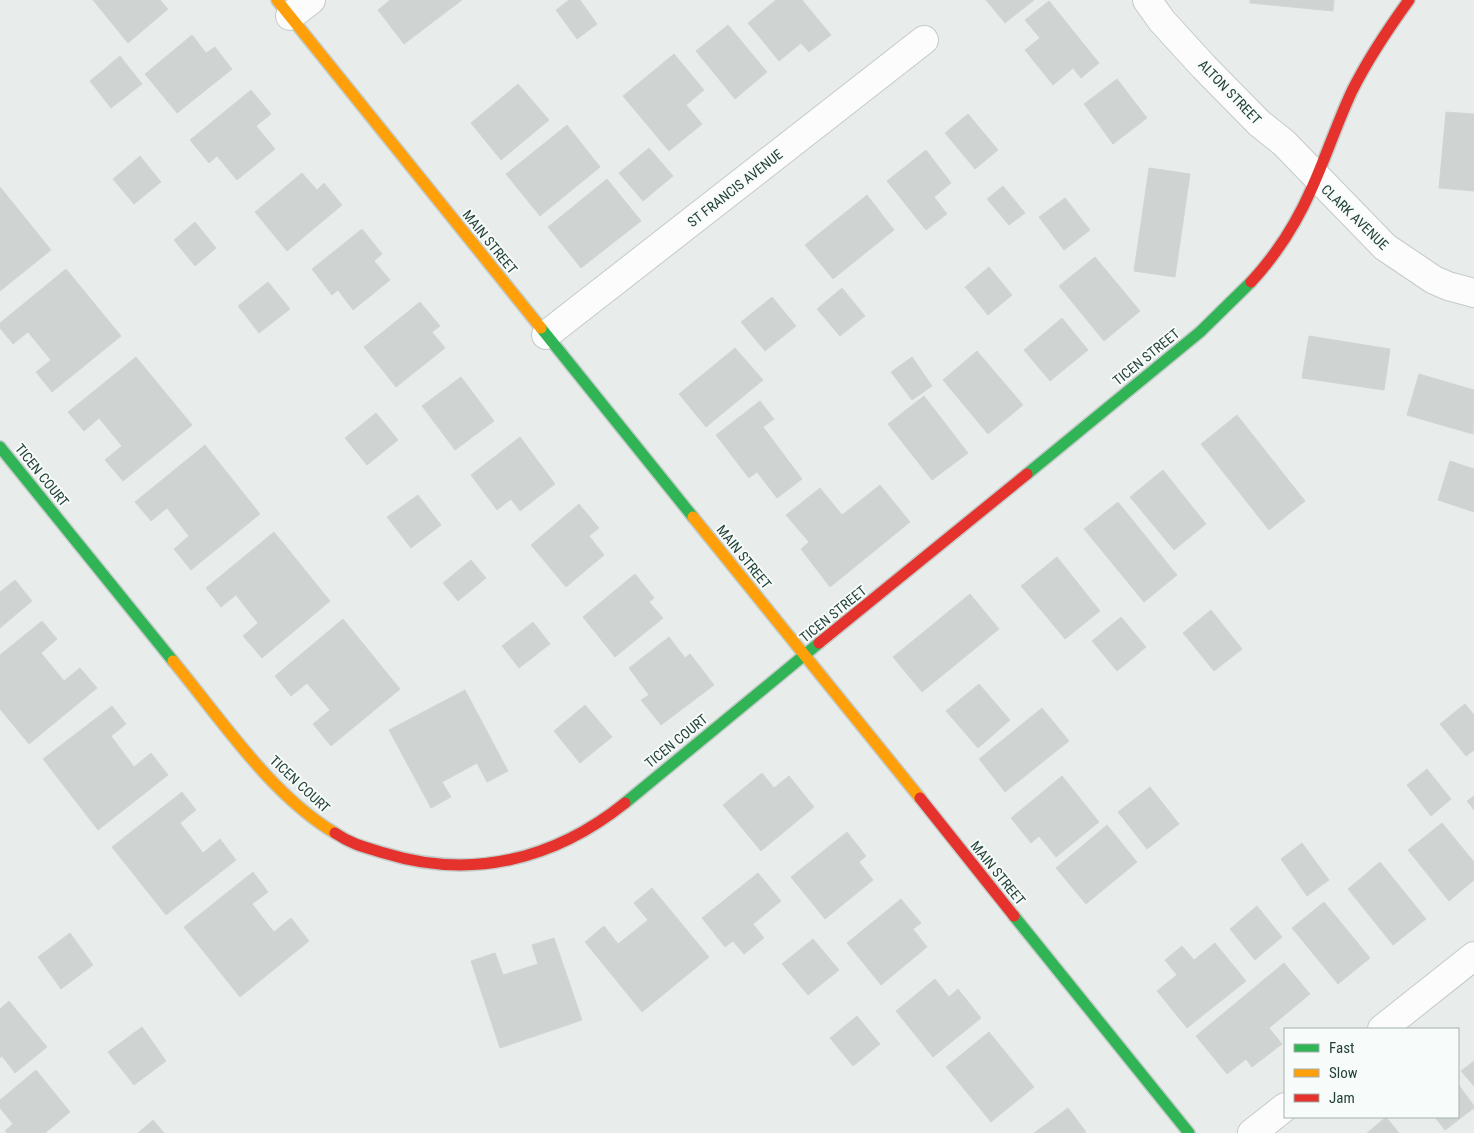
<svg xmlns="http://www.w3.org/2000/svg" width="1474" height="1133" viewBox="0 0 1474 1133" font-family="'Roboto Condensed',sans-serif">
	<style>
		.building { fill: #cfd4d2; stroke: #d1d6d4 }
		.lines { fill: none; stroke-linecap: round; stroke-linejoin: round }
		.street-casing { stroke: #c5cac8; stroke-width: 30 }
		.fast-casing { stroke: #c3cbc8; stroke-width: 14 }
		.slow-casing { stroke: #c3cbc8; stroke-width: 14 }
		.jam-casing { stroke: #c3cbc8; stroke-width: 14 }
		.street { stroke: #fcfcfc; stroke-width: 28 }
		.fast { stroke: #30b455; stroke-width: 11 }
		.slow { stroke: #ff9f0a; stroke-width: 11 }
		.jam { stroke: #e5322d; stroke-width: 11 }
		.labels { text-anchor: middle; dominant-baseline: central; stroke-width: 4; stroke-linejoin: round; paint-order: stroke }
		.street-label { font-size: 14px; fill: #24423a; stroke: #f7fbf9 }
	</style>
	<rect width="100%" height="100%" fill="#e8edeb"/>
	<path class="building" d="M 93,0 L 160,0 L 168,9 L 128,43 Z
		M 390,0 L 462,0 L 404,44 L 378,10 Z
		M 569,0 L 580,0 L 597,24 L 577,39 L 556,10 Z
		M 776,0 L 802,0 L 831,35 L 809,52 L 801,43 L 779,61 L 748,23 Z
		M 986,0 L 1034,0 L 1005,23 Z
		M 1250,0 L 1334,0 L 1333,11 L 1250,3 Z
		M 1049,1 L 1099,63 L 1081,78 L 1073,68 L 1053,85 L 1025,50 L 1040,38 L 1025,20 Z
		M 728,25 L 767,72 L 735,99 L 696,51 Z
		M 192,35 L 206,53 L 215,47 L 232,69 L 177,113 L 145,74 Z
		M 674,54 L 704,90 L 686,105 L 702,124 L 669,151 L 623,96 Z
		M 120,56 L 142,84 L 111,108 L 90,81 Z
		M 1117,79 L 1147,118 L 1113,144 L 1084,104 Z
		M 518,84 L 549,120 L 501,160 L 471,123 Z
		M 251,90 L 271,114 L 256,126 L 275,149 L 237,180 L 217,156 L 209,163 L 190,140 Z
		M 1446,112 L 1474,114 L 1474,191 L 1439,188 Z
		M 968,114 L 998,150 L 975,169 L 945,133 Z
		M 567,125 L 600,167 L 540,216 L 506,174 Z
		M 649,148 L 673,176 L 643,201 L 619,173 Z
		M 926,150 L 951,183 L 934,197 L 947,214 L 926,230 L 887,181 Z
		M 140,156 L 161,182 L 134,204 L 113,179 Z
		M 1149,168 L 1190,174 L 1175,277 L 1134,271 Z
		M 302,173 L 317,190 L 324,183 L 342,205 L 287,251 L 255,212 Z
		M 607,179 L 641,221 L 581,268 L 548,227 Z
		M 1003,186 L 1025,213 L 1009,225 L 987,199 Z
		M 0,187 L 51,250 L 0,291 Z
		M 867,195 L 894,230 L 833,279 L 805,245 Z
		M 1065,198 L 1090,230 L 1064,250 L 1039,217 Z
		M 195,222 L 216,248 L 195,266 L 174,240 Z
		M 362,229 L 382,254 L 374,261 L 390,280 L 353,310 L 338,290 L 332,295 L 312,269 Z
		M 1095,257 L 1140,311 L 1104,341 L 1059,286 Z
		M 989,267 L 1012,295 L 988,315 L 965,287 Z
		M 66,269 L 121,336 L 52,392 L 36,372 L 51,360 L 28,332 L 13,344 L 0,328 L 0,323 Z
		M 268,282 L 290,309 L 259,333 L 238,306 Z
		M 842,288 L 865,316 L 840,336 L 817,309 Z
		M 772,297 L 796,326 L 765,351 L 741,322 Z
		M 420,302 L 440,326 L 432,332 L 445,348 L 396,387 L 364,347 Z
		M 1062,318 L 1088,350 L 1050,381 L 1024,350 Z
		M 1309,336 L 1390,349 L 1384,390 L 1302,378 Z
		M 735,348 L 763,380 L 706,427 L 679,394 Z
		M 977,351 L 1023,405 L 988,434 L 943,380 Z
		M 136,357 L 192,425 L 123,481 L 105,460 L 122,446 L 99,418 L 84,431 L 68,412 Z
		M 912,357 L 932,386 L 912,400 L 891,372 Z
		M 1419,374 L 1474,390 L 1473,434 L 1407,415 Z
		M 461,377 L 494,421 L 455,450 L 422,406 Z
		M 924,396 L 968,453 L 932,480 L 888,424 Z
		M 760,401 L 774,419 L 763,427 L 802,479 L 777,498 L 757,472 L 749,478 L 716,435 Z
		M 376,413 L 398,440 L 367,465 L 345,438 Z
		M 1237,415 L 1305,501 L 1269,530 L 1201,444 Z
		M 520,437 L 555,484 L 520,511 L 511,499 L 497,510 L 471,475 Z
		M 205,445 L 260,514 L 191,570 L 174,549 L 189,536 L 167,508 L 151,521 L 135,502 Z
		M 1450,461 L 1474,469 L 1474,512 L 1438,500 Z
		M 1163,470 L 1206,524 L 1174,550 L 1130,497 Z
		M 880,485 L 910,522 L 830,587 L 801,549 L 809,542 L 786,515 L 820,488 L 842,515 Z
		M 418,495 L 441,525 L 411,548 L 387,517 Z
		M 1118,502 L 1177,575 L 1144,602 L 1084,529 Z
		M 579,504 L 599,528 L 589,536 L 604,555 L 566,587 L 531,545 Z
		M 274,532 L 330,601 L 262,658 L 243,636 L 258,623 L 236,595 L 221,607 L 206,588 Z
		M 1057,557 L 1100,611 L 1065,639 L 1021,586 Z
		M 471,560 L 486,578 L 458,601 L 443,583 Z
		M 635,574 L 654,598 L 649,602 L 663,618 L 615,657 L 583,617 Z
		M 15,580 L 32,601 L 0,628 L 0,592 Z
		M 970,594 L 999,629 L 922,692 L 893,657 Z
		M 1211,610 L 1242,649 L 1214,671 L 1183,633 Z
		M 1121,617 L 1146,647 L 1117,671 L 1092,641 Z
		M 343,619 L 400,689 L 331,746 L 313,724 L 330,710 L 307,683 L 291,696 L 275,676 Z
		M 42,621 L 57,639 L 41,653 L 64,681 L 80,668 L 97,688 L 29,744 L 0,709 L 0,655 Z
		M 533,622 L 550,644 L 519,668 L 502,646 Z
		M 669,637 L 685,658 L 690,654 L 714,685 L 661,725 L 641,700 L 649,695 L 629,668 Z
		M 979,684 L 1010,720 L 978,748 L 946,711 Z
		M 465,690 L 508,771 L 487,782 L 477,763 L 442,782 L 451,797 L 431,808 L 389,730 Z
		M 1465,704 L 1474,715 L 1474,750 L 1466,756 L 1440,724 Z
		M 585,705 L 612,737 L 580,763 L 554,731 Z
		M 112,706 L 126,724 L 111,736 L 134,767 L 151,753 L 168,775 L 98,830 L 43,759 Z
		M 1042,708 L 1069,741 L 1005,792 L 979,759 Z
		M 1427,769 L 1451,799 L 1431,816 L 1407,785 Z
		M 762,773 L 774,788 L 789,776 L 814,807 L 761,851 L 723,805 Z
		M 1062,776 L 1099,822 L 1056,857 L 1039,836 L 1031,843 L 1011,818 Z
		M 1150,787 L 1179,824 L 1147,849 L 1118,812 Z
		M 182,792 L 196,810 L 180,823 L 203,853 L 220,839 L 236,860 L 166,915 L 112,847 Z
		M 1474,796 L 1474,810 L 1467,801 Z
		M 1442,823 L 1474,862 L 1474,880 L 1449,901 L 1408,850 Z
		M 1107,825 L 1137,862 L 1086,904 L 1056,868 Z
		M 847,832 L 866,856 L 859,862 L 873,880 L 825,919 L 791,877 Z
		M 1302,843 L 1329,880 L 1307,896 L 1281,859 Z
		M 1380,862 L 1426,919 L 1393,945 L 1348,889 Z
		M 253,872 L 268,892 L 252,904 L 274,932 L 291,918 L 309,941 L 240,997 L 184,927 Z
		M 758,873 L 781,901 L 753,924 L 764,938 L 744,954 L 733,941 L 725,947 L 702,918 Z
		M 652,888 L 709,957 L 642,1012 L 585,942 L 604,926 L 618,944 L 648,920 L 634,903 Z
		M 901,899 L 921,923 L 913,929 L 927,947 L 881,985 L 847,943 Z
		M 1324,902 L 1370,958 L 1338,984 L 1292,928 Z
		M 1257,906 L 1282,937 L 1255,960 L 1230,929 Z
		M 70,933 L 93,965 L 61,989 L 38,957 Z
		M 554,938 L 582,1020 L 500,1048 L 471,961 L 495,953 L 503,975 L 538,964 L 532,945 Z
		M 813,939 L 839,970 L 808,995 L 782,964 Z
		M 1215,943 L 1246,981 L 1187,1028 L 1157,991 L 1177,975 L 1165,960 L 1182,946 L 1194,960 Z
		M 1284,963 L 1310,994 L 1269,1028 L 1282,1044 L 1252,1067 L 1246,1059 L 1227,1074 L 1196,1036 Z
		M 935,979 L 949,997 L 958,989 L 981,1018 L 933,1057 L 896,1011 Z
		M 9,1001 L 47,1047 L 15,1073 L 2,1056 L 0,1058 L 0,1009 Z
		M 857,1016 L 880,1044 L 853,1066 L 830,1038 Z
		M 142,1027 L 166,1061 L 134,1085 L 108,1052 Z
		M 989,1032 L 1034,1087 L 991,1122 L 946,1067 Z
		M 1474,1061 L 1474,1086 L 1461,1071 Z
		M 36,1070 L 70,1112 L 45,1133 L 7,1133 L 5,1131 L 13,1124 L 0,1108 L 0,1100 Z
		M 1458,1084 L 1474,1106 L 1474,1108 L 1445,1130 L 1435,1117 L 1458,1117 Z
		M 1068,1108 L 1086,1132 L 1084,1133 L 1034,1133 Z
		M 1386,1117 L 1399,1133 L 1367,1133 Z
		M 153,1120 L 164,1133 L 138,1133 Z"/>
	<g class="lines">
		<g class="street-casing">
			<path id="street" d="M 1147,0 L 1162,21 L 1204,67 L 1259,123 L 1284,143 L 1385,247 L 1434,280 L 1448,286 L 1474,293
				M 290,16 L 311,0
				M 546,335 L 924,40
				M 1382,1029 L 1474,956
				M 1252,1133 L 1285,1107"/>
		</g>
		<g class="fast-casing">
			<path id="fast" d="M 541,328 L 693,517
				M 0,447 L 173,661
				M 1027,474 L 1200,332 L 1251,282
				M 625,803 L 819,643
				M 1014,916 L 1189,1133"/>
		</g>
		<g class="slow-casing">
			<path id="slow" d="M 277,0 L 541,328
				M 693,517 L 920,798
				M 173,661 C 221,719 270,794 335,833"/>
		</g>
		<g class="jam-casing">
			<path id="jam" d="M 1251,282 C 1276,255 1296,224 1311,190 C 1326,157 1337,123 1352,91 C 1368,59 1388,29 1409,0
				M 819,643 L 1027,474
				M 920,798 L 1014,916
				M 335,833 C 353,845 364,847 384,853 C 471,880 554,860 625,803"/>
		</g>
		<use href="#street" class="street"/>
		<use href="#fast" class="fast"/>
		<use href="#slow" class="slow"/>
		<use href="#jam" class="jam"/>
	</g>
	<g class="labels">
		<g class="street-label">
			<text transform="translate(1230 92) rotate(46)">ALTON STREET</text>
			<text transform="translate(735 188) rotate(-38)">ST FRANCIS AVENUE</text>
			<text transform="translate(1355 217) rotate(44)">CLARK AVENUE</text>
			<text transform="translate(490 242) rotate(51)">MAIN STREET</text>
			<text transform="translate(1146 357) rotate(-39)">TICEN STREET</text>
			<text transform="translate(42 475) rotate(51)">TICEN COURT</text>
			<text transform="translate(744 557) rotate(51)">MAIN STREET</text>
			<text transform="translate(833 614) rotate(-39)">TICEN STREET</text>
			<text transform="translate(676 741) rotate(-39)">TICEN COURT</text>
			<text transform="translate(300 784) rotate(43)">TICEN COURT</text>
			<text transform="translate(998 873) rotate(51)">MAIN STREET</text>
		</g>
	</g>
	<rect x="1284" y="1028" width="175" height="90" fill="#f7fbf9" stroke="#a3b1ad"/>
	<rect x="1294" y="1044" width="25" height="8" fill="#30b455" stroke="#a3b1ad"/>
	<text x="1329" y="1053" font-size="15" fill="#24423a">Fast</text>
	<rect x="1294" y="1069" width="25" height="8" fill="#ff9f0a" stroke="#a3b1ad"/>
	<text x="1329" y="1078" font-size="15" fill="#24423a">Slow</text>
	<rect x="1294" y="1094" width="25" height="8" fill="#e5322d" stroke="#a3b1ad"/>
	<text x="1329" y="1103" font-size="15" fill="#24423a">Jam</text>
</svg>
